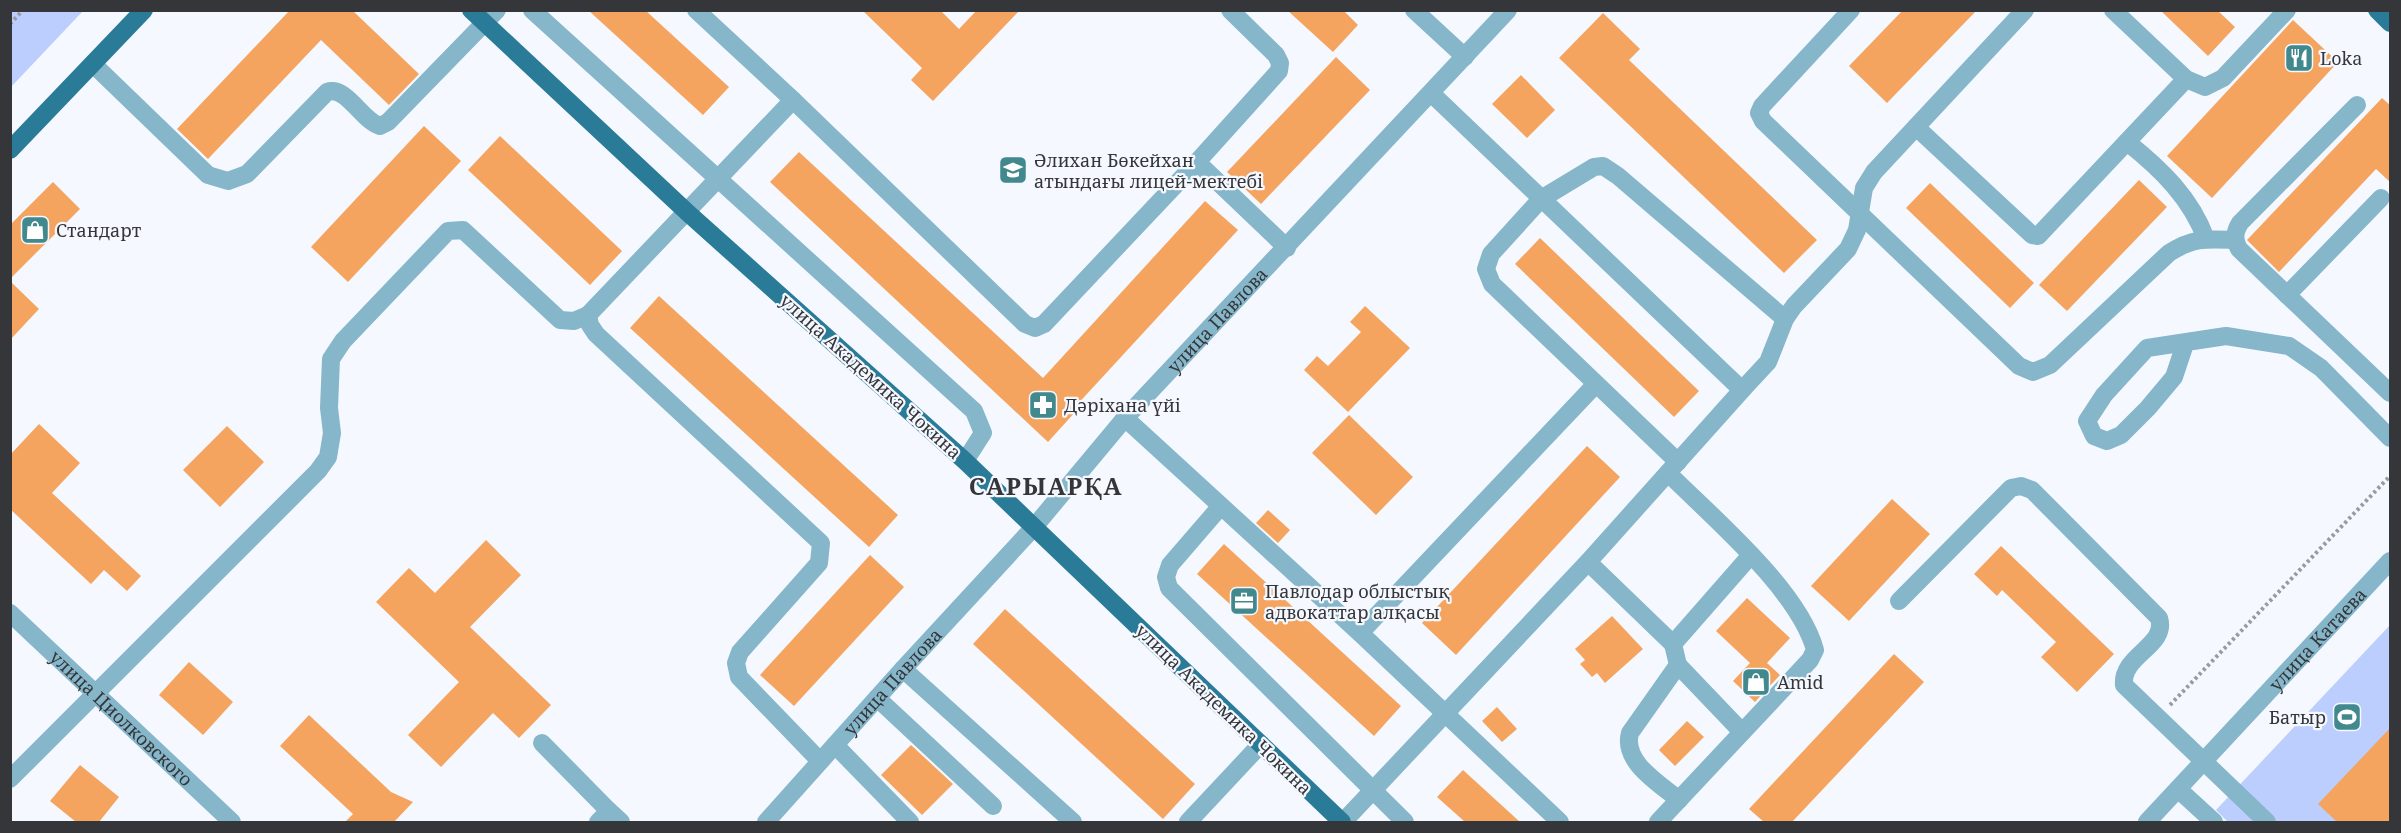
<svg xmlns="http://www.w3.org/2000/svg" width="2401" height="833" viewBox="0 0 2401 833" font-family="'Noto Serif',serif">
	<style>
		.green { fill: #bccefe }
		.building { fill: #f5a460 }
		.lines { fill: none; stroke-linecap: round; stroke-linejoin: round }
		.path { stroke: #989ba0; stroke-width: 4; stroke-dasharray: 3 3; stroke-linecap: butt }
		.minor { stroke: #86b6c9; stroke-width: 18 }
		.major { stroke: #2a7b97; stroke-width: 18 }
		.labels { text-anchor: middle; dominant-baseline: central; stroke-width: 4.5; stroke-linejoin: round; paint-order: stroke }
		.poi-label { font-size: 18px; fill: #34363a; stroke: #f5f8fe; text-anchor: start }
		.street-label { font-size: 18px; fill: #34363a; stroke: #f5f8fe }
		.district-label { font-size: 24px; font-weight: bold; letter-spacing: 1.5px; fill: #34363a; stroke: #f5f8fe }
	</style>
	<rect width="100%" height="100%" fill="#f5f8fe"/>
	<path class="green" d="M 11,10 L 83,11 L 11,87 L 10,11 Z
		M 2390,625 L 2390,822 L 2228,822 L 2216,810 Z"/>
	<path class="building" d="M 290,10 L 352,10 L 419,74 L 389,105 L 321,40 L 208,159 L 177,129 Z
		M 588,10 L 645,10 L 729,87 L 703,115 Z
		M 862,10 L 940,10 L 959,29 L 977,10 L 1020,10 L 933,101 L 911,80 L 922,68 Z
		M 1287,10 L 1343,10 L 1358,25 L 1333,52 Z
		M 1903,10 L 1977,10 L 1887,103 L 1849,66 Z
		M 2160,10 L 2217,10 L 2235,27 L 2208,56 Z
		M 1603,13 L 1640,49 L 1629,60 L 1817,240 L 1784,273 L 1559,58 Z
		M 2293,20 L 2338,62 L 2212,198 L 2167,156 Z
		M 1336,57 L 1370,90 L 1261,204 L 1227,172 Z
		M 1521,75 L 1555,110 L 1527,138 L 1492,104 Z
		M 2382,98 L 2391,106 L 2391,183 L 2376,169 L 2279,272 L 2247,240 Z
		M 424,126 L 461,161 L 348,282 L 311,247 Z
		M 500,136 L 622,251 L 590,285 L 468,170 Z
		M 799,152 L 1043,378 L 1205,201 L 1238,230 L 1074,408 L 1077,410 L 1048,442 L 770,182 Z
		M 2139,180 L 2167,207 L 2067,311 L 2039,285 Z
		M 53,182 L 80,209 L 10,279 L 10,225 Z
		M 1930,183 L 2034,283 L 2010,308 L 1906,208 Z
		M 1540,238 L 1699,391 L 1674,417 L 1515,264 Z
		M 10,281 L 39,309 L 10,340 Z
		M 659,296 L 898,515 L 869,547 L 630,328 Z
		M 1365,306 L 1410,348 L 1348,412 L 1304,370 L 1317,356 L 1328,366 L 1361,332 L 1350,322 Z
		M 1349,415 L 1413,477 L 1376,515 L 1312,453 Z
		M 39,424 L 80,463 L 52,493 L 141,576 L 127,591 L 104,570 L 91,584 L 10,509 L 10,455 Z
		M 227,426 L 264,462 L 220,507 L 183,470 Z
		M 1587,446 L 1620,477 L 1456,655 L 1422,623 Z
		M 1892,499 L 1930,534 L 1849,621 L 1811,586 Z
		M 1268,510 L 1290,530 L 1278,543 L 1256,523 Z
		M 486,540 L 521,575 L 470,627 L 551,705 L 519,738 L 493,713 L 441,767 L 408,735 L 459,682 L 376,602 L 409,568 L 435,593 Z
		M 1224,544 L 1401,706 L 1374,736 L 1197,574 Z
		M 2001,546 L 2114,654 L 2077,692 L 2041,657 L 2056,642 L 2002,590 L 1997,596 L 1974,574 Z
		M 870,555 L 904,587 L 794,706 L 760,675 Z
		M 1747,598 L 1790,638 L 1767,663 L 1780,675 L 1755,702 L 1733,681 L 1750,663 L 1716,631 Z
		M 1005,609 L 1195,784 L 1163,819 L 973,644 Z
		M 1612,616 L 1643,649 L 1605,683 L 1597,673 L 1592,677 L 1580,664 L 1585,660 L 1575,649 Z
		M 1894,654 L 1924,682 L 1792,822 L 1764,822 L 1749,809 Z
		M 189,662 L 233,702 L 203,735 L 159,695 Z
		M 1497,707 L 1517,729 L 1502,742 L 1482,721 Z
		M 309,715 L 391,792 L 413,802 L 394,822 L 345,822 L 353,814 L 280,746 Z
		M 1687,721 L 1704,737 L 1675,766 L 1659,750 Z
		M 2391,727 L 2391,822 L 2337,822 L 2318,804 Z
		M 911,745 L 953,784 L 922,815 L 881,775 Z
		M 80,765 L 119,797 L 99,822 L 76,822 L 50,801 Z
		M 1463,770 L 1520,822 L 1465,822 L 1437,797 Z"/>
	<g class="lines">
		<path class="path" d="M 10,24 L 23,10
			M 2170,705 L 2390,476"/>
		<g class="minor">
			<path d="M 532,10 L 974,411 L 983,433 L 965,461"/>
			<path d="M 696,10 L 793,100 L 1025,324 L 1035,328 L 1044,324 L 1197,162 L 1279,71 L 1280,63 L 1276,55 L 1230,10"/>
			<path d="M 1414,10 L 1465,57"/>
			<path d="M 1851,10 L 1762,106 L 1759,113 L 1763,121 L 2019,366 L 2033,372 L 2050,365 L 2169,253 C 2194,237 2207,239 2235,240"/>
			<path d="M 2113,10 L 2186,79 L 2205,87 L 2223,78 L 2287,10"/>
			<path d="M 93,64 L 208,175 L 228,181 L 247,174 L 327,92 C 346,85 362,121 380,126 L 388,122 L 497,10"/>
			<path d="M 793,100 L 588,315 L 590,325 L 596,334 L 821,543 L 819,563 L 740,652 L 736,663 L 739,677 L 820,761"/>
			<path d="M 2357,105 L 2240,223 C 2234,233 2234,239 2239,249 L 2390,393"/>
			<path d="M 1916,127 L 2032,235 L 2038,236 L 2186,79"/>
			<path d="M 2127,142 C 2161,169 2191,198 2206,239"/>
			<path d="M 1197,162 L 1287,248"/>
			<path d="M 2287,295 L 2381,198"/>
			<path d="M 2185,344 L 2174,377 L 2148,408 L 2121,435 L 2107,441 L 2094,436 L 2087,421 L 2104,395 L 2147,348 L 2226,336 L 2289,346 L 2321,368 L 2390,438"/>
			<path d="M 1742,390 L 1768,362 L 1785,319 L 1794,306 L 1848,249 L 1857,230 L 1864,188 L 1874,172 L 2025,10"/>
			<path d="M 1125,418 L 1360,633 L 1560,822"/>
			<path d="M 1678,462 L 1492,284 L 1486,269 L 1491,254 L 1541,199 L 1594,167 L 1603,166 L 1618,176 L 1785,319"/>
			<path d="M 1220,507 L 1170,565 L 1166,577 L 1169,588 L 1405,822"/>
			<path d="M 1588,562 L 1673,644"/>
			<path d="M 1899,601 L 2011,488 L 2021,486 L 2032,490 L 2159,618 C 2168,646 2121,655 2124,685 L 2267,822"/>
			<path id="s1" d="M 10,613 L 232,822"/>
			<path d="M 1360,633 L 1596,384"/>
			<path d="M 1678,665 L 1742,732"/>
			<path d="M 903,669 L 1073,822"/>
			<path d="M 877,698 L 993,806"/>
			<path d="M 542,743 L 609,811"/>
			<path d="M 835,745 L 910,822"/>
			<path d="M 10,779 L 318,471 L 328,457 L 332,433 L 329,408 L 331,359 L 343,341 L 448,231 L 463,230 L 560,320 L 574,321 L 588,315"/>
			<path d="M 2178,789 L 2214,822"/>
			<path d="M 1679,800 C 1659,783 1622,762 1630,733 L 1678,665 L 1673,644 L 1751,555"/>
			<path d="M 598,822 L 609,811 L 621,822"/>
			<path id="s2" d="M 766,822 L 903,669 L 1035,526 L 1125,418 L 1508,10"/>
			<path d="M 1188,822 L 1261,744"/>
			<path d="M 1343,822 L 1588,562 L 1742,390 L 1432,94"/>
			<path d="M 1658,822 L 1810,660 L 1815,650 C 1799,590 1712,517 1668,473"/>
			<path id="s3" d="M 2147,822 L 2390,561"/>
		</g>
		<path class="major" d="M 471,10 L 688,213 L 965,461 L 1342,822
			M 2377,10 L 2390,23
			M 10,150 L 144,10"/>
	</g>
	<defs>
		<g id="restaurant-square" transform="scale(1.5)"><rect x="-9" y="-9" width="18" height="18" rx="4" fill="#41898d" stroke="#f5f8fe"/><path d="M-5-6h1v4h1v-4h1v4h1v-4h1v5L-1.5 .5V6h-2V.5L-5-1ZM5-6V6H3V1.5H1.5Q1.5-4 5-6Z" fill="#fff"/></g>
		<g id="school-square" transform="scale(1.5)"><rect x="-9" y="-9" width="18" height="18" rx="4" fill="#41898d" stroke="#f5f8fe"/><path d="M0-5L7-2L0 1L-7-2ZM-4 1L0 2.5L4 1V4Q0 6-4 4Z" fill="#fff"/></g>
		<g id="shop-square" transform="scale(1.5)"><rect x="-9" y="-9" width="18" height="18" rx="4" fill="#41898d" stroke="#f5f8fe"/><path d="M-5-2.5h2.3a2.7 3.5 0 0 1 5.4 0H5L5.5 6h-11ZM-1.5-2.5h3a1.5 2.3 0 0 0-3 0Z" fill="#fff"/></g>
		<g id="pharmacy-square" transform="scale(1.5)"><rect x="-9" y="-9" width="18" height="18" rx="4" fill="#41898d" stroke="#f5f8fe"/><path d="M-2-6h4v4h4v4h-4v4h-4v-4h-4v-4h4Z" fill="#fff"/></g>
		<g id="office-square" transform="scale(1.5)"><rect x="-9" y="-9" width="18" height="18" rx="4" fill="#41898d" stroke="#f5f8fe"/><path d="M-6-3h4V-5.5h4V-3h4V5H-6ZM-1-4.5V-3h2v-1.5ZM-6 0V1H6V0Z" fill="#fff"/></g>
		<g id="stadium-square" transform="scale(1.5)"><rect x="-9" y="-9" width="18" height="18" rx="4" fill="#41898d" stroke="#f5f8fe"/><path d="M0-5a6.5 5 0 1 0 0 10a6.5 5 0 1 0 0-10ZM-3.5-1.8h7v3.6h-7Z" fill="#fff"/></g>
	</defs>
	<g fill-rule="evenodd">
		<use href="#restaurant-square" x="2299" y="58"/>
		<use href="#school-square" x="1013" y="170"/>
		<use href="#shop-square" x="35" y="230"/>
		<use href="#pharmacy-square" x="1043" y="405"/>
		<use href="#office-square" x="1244" y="601"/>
		<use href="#shop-square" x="1756" y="682"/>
		<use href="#stadium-square" x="2347" y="717"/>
	</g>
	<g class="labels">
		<g class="poi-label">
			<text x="2320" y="58">Loka</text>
			<text x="1034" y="160">Әлихан Бөкейхан<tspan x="1034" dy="21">атындағы лицей-мектебі</tspan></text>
			<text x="56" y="230">Стандарт</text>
			<text x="1064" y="405">Дәріхана үйі</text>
			<text x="1265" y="591">Павлодар облыстық<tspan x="1265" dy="21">адвокаттар алқасы</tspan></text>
			<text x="1777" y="682">Amid</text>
			<text x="2326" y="717" text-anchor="end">Батыр</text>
		</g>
		<g class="street-label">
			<text stroke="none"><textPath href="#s2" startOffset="675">улица Павлова</textPath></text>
			<text transform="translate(871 376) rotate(42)">улица Академика Чокина</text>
			<text stroke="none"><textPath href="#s3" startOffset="250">улица Катаева</textPath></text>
			<text stroke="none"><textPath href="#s2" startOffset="189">улица Павлова</textPath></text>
			<text transform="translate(1224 709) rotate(44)">улица Академика Чокина</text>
			<text stroke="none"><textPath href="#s1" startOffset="153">улица Циолковского</textPath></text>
		</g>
		<g class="district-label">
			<text x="1046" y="485">САРЫАРҚА</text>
		</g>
	</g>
	<rect width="2401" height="833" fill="none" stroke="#34363a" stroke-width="24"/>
</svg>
